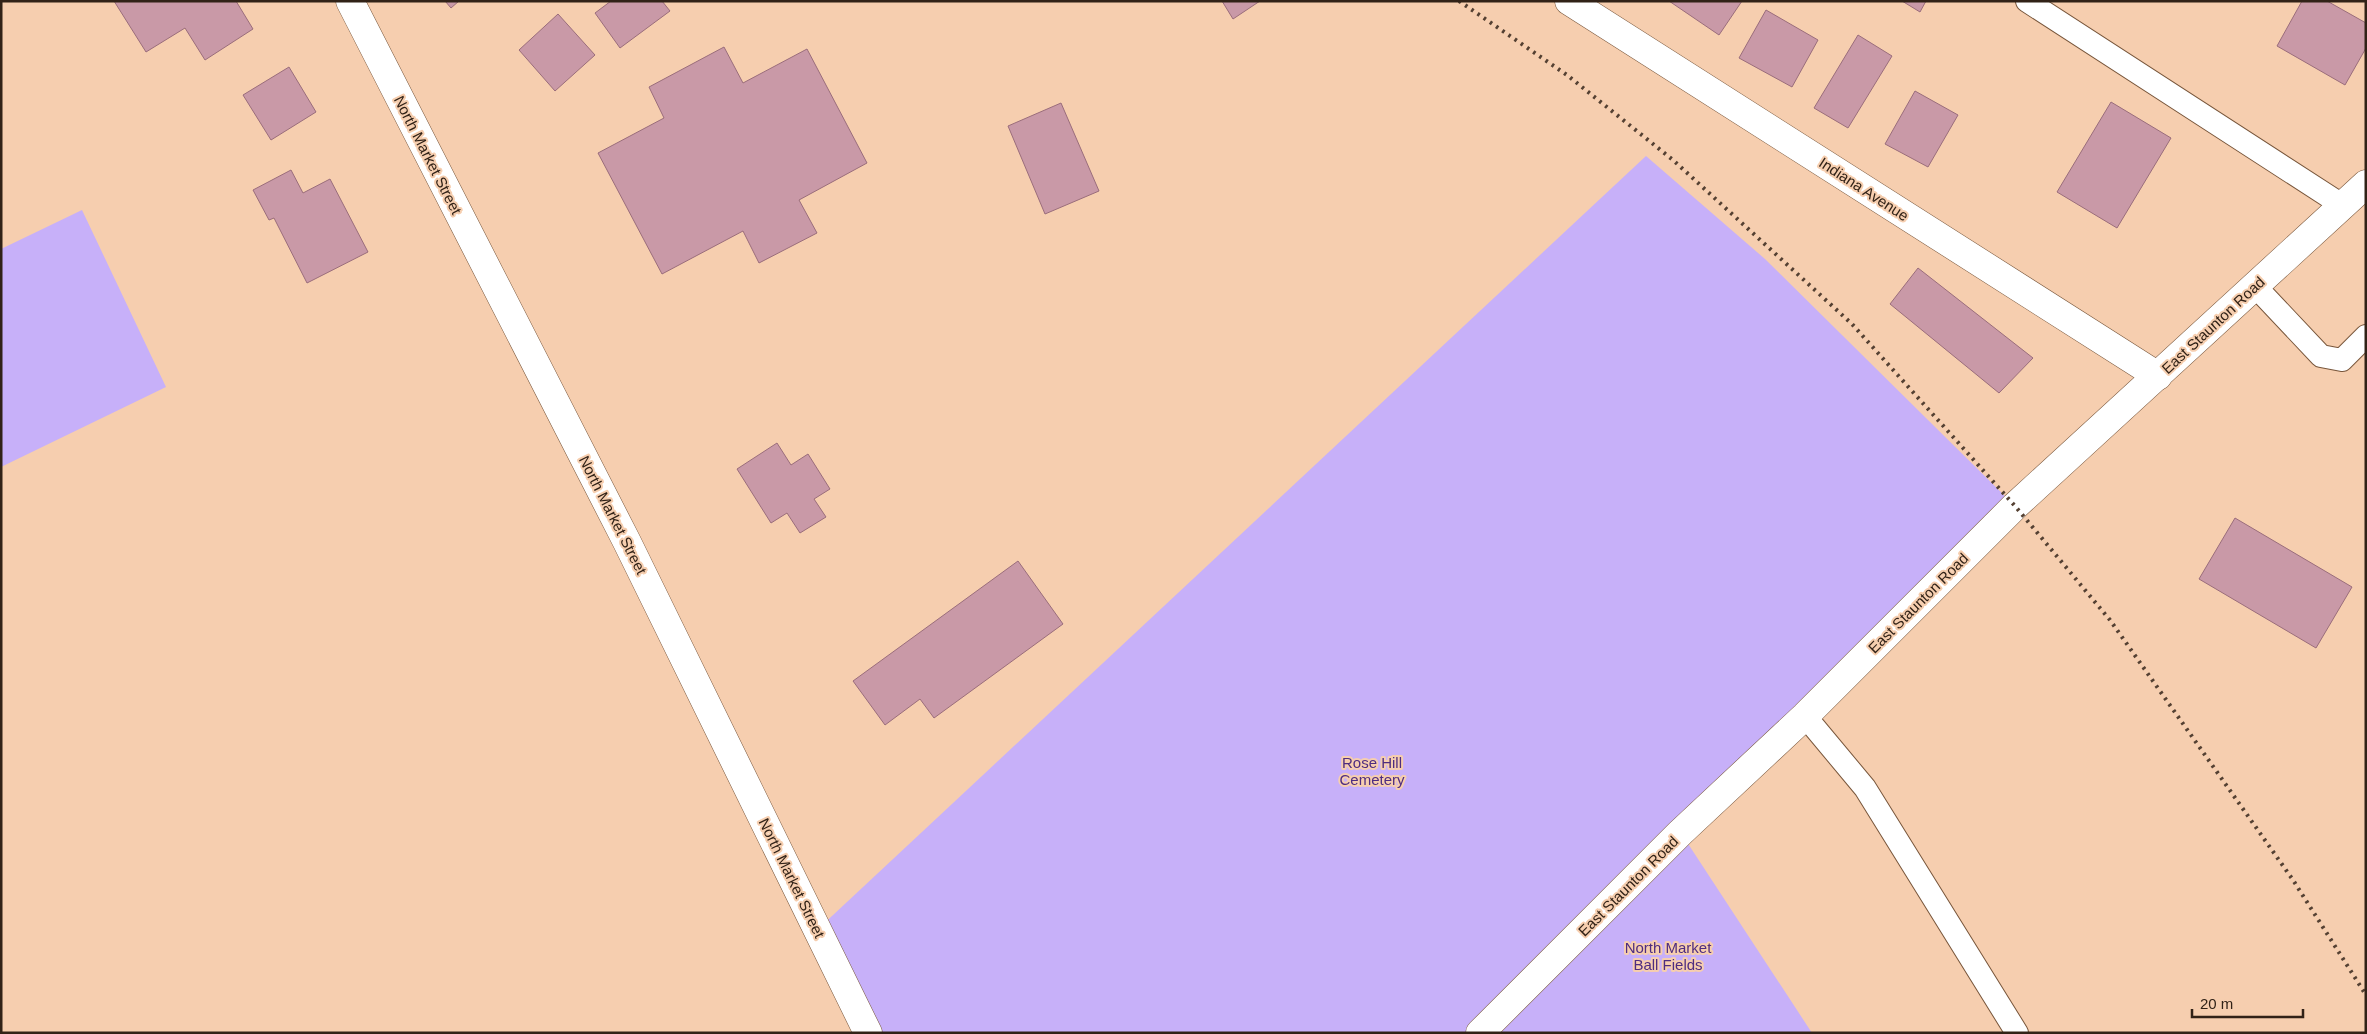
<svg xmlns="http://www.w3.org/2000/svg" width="2367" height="1034" viewBox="0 0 2367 1034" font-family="Helvetica,sans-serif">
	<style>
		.green { fill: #c7b0f9 }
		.building { fill: #c999a7; stroke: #9a6d7b }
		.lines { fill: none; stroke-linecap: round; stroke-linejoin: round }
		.lane-casing { stroke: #78563b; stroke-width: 24 }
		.street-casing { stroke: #78563b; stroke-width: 29 }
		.secondary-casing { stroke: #78563b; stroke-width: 29 }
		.lane { stroke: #fff; stroke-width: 22 }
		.street { stroke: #fff; stroke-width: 28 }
		.secondary { stroke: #fff; stroke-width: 28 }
		.rail { stroke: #544032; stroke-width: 4; stroke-dasharray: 2.5 5; stroke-linecap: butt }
		.labels { text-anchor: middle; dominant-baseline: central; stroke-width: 4; stroke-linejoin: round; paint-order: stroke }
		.street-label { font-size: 15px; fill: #312217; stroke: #f6ceaf }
		.park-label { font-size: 15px; fill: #4e2c80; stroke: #f6ceaf }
	</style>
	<rect width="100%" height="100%" fill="#f6ceaf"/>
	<path class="green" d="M 1646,156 L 1765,259 L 2015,506 L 1681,833 L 1812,1033 L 868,1033 L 817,930 Z
		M 82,210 L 166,387 L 1,467 L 1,249 Z"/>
	<path class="building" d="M 114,1 L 236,1 L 253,29 L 205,60 L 185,28 L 146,52 Z
		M 445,1 L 459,1 L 451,8 Z
		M 611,1 L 662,1 L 670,11 L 620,48 L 595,13 Z
		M 1222,1 L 1260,1 L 1233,19 Z
		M 1669,1 L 1742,1 L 1719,35 Z
		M 1902,1 L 1926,1 L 1920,12 Z
		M 2302,1 L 2327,1 L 2366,23 L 2366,48 L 2345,85 L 2277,46 Z
		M 1766,10 L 1818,40 L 1792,87 L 1739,58 Z
		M 558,14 L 595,55 L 555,91 L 519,50 Z
		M 1858,35 L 1892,56 L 1848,128 L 1814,108 Z
		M 724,47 L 743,83 L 807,49 L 867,163 L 799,200 L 817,233 L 759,263 L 743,231 L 662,274 L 598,153 L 664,118 L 649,87 Z
		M 289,67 L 316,112 L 271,140 L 243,95 Z
		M 1915,91 L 1958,115 L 1928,167 L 1885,144 Z
		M 2111,102 L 2171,138 L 2117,228 L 2057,192 Z
		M 1061,103 L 1099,191 L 1045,214 L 1008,126 Z
		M 291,170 L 303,193 L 330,179 L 368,252 L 307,283 L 274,218 L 269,220 L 253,190 Z
		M 1918,268 L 2033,358 L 1999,393 L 1890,304 Z
		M 777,443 L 791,465 L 808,454 L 830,489 L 814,499 L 826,517 L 800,533 L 787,513 L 771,523 L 737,469 Z
		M 2235,518 L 2352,587 L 2316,648 L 2199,579 Z
		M 1018,561 L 1063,624 L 934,718 L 920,699 L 885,725 L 853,681 Z"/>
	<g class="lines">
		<g class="lane-casing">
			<path id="lane" d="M 2027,1 L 2342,205
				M 2255,286 L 2321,356 L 2342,360 L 2366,336
				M 1805,716 L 1865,788 L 2017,1033"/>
		</g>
		<g class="street-casing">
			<path id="street" d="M 1569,1 L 2158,376"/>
		</g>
		<g class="secondary-casing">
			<path id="secondary" d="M 350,1 L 627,542 L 868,1033
				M 1480,1033 L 1680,833 L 1805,716 L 2015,506 L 2366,184"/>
		</g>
		<use href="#lane" class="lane"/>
		<use href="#street" class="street"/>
		<use href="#secondary" class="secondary"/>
		<path class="rail" d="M 1459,1 L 1567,75 L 1673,160 L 1852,324 L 2015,506 L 2110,620 L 2293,880 L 2366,995"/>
	</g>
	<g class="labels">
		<g class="street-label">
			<text transform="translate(428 155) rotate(63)">North Market Street</text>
			<text transform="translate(1864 189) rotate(33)">Indiana Avenue</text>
			<text transform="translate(2213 325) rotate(-43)">East Staunton Road</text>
			<text transform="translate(613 515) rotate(63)">North Market Street</text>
			<text transform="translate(1918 603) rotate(-45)">East Staunton Road</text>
			<text transform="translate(792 878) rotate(64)">North Market Street</text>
			<text transform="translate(1628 886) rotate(-45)">East Staunton Road</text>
		</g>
		<g class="park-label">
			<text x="1372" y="762">Rose Hill<tspan x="1372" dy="17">Cemetery</tspan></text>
			<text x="1668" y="947">North Market<tspan x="1668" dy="17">Ball Fields</tspan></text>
		</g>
	</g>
	<rect width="2367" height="1034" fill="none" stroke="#312217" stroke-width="5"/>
	<path d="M2192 1009v8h111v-8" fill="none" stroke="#312217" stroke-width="2.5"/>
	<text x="2200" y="1009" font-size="15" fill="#312217" stroke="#f6ceaf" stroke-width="4" paint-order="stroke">20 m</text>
</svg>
